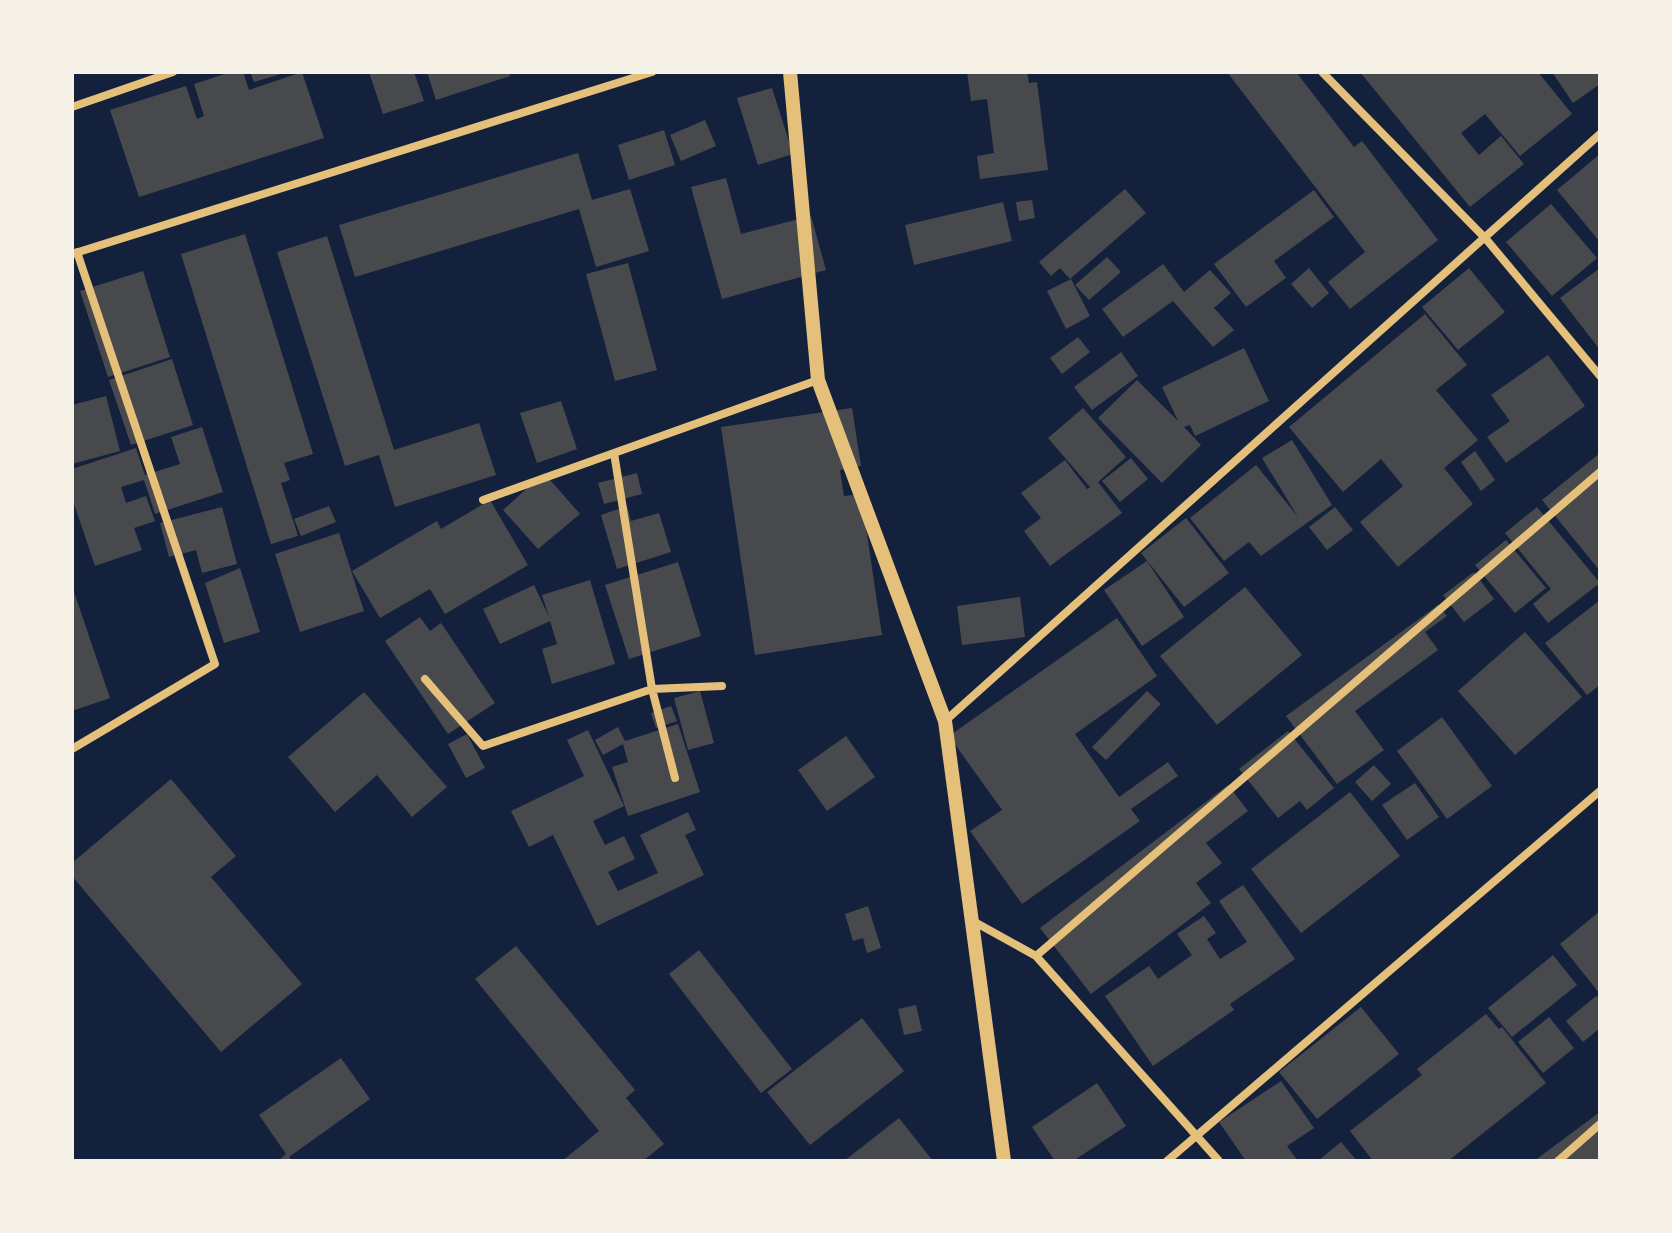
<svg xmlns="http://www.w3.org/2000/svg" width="1672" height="1233" viewBox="0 0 1672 1233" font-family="'Zilla Slab',serif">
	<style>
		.building { fill: #48494c }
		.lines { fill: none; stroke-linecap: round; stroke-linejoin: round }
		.minor { stroke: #e5c07b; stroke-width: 8 }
		.tertiary { stroke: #e5c07b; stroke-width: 14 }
	</style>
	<rect width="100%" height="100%" fill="#14213d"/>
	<path class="building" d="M 231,72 L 243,72 L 249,90 L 302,72 L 324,138 L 139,197 L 110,110 L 186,86 L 197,119 L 204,116 L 194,84 Z
		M 250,72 L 284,72 L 284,73 L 254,82 Z
		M 369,72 L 414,72 L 424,101 L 383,114 Z
		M 427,72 L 509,72 L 510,76 L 436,100 Z
		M 967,72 L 1027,72 L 1029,83 L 1037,82 L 1048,170 L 980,179 L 977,156 L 994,153 L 987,99 L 971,101 Z
		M 1227,72 L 1296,72 L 1354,147 L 1362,141 L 1438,240 L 1350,309 L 1328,282 L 1365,252 Z
		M 1360,72 L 1538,72 L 1572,114 L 1520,156 L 1485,114 L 1461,133 L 1479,155 L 1501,136 L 1524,164 L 1470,207 Z
		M 1552,72 L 1600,72 L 1600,84 L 1573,103 Z
		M 772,88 L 793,154 L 758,165 L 737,98 Z
		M 705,120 L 716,146 L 681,161 L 670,135 Z
		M 664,130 L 675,165 L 629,180 L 618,145 Z
		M 578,153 L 592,200 L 630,189 L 649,251 L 596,267 L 579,209 L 355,277 L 339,225 Z
		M 1600,154 L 1600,242 L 1557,190 Z
		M 726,178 L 741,234 L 811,216 L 826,270 L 722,299 L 691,187 Z
		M 1125,189 L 1146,213 L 1070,279 L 1060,268 L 1051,276 L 1039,262 Z
		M 1314,190 L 1334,217 L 1274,261 L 1286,278 L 1246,307 L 1214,264 Z
		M 1032,200 L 1035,218 L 1019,221 L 1016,202 Z
		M 1003,202 L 1012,241 L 914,265 L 905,225 Z
		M 1551,204 L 1597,258 L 1552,296 L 1506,242 Z
		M 245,234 L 313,454 L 284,463 L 290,480 L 281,483 L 298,536 L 271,544 L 181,254 Z
		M 327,236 L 394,450 L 479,423 L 496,475 L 395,507 L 379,455 L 345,466 L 277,252 Z
		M 1107,257 L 1121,272 L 1089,300 L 1075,285 Z
		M 628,263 L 657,370 L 615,381 L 586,274 Z
		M 1163,264 L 1184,292 L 1210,270 L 1231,293 L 1214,308 L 1234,330 L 1213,347 L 1173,301 L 1123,337 L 1102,309 Z
		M 1309,268 L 1329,293 L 1312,308 L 1291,284 Z
		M 1469,268 L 1505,312 L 1458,350 L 1422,307 Z
		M 1600,268 L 1600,350 L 1560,298 Z
		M 143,271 L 170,357 L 108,377 L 80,291 Z
		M 1071,279 L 1090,316 L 1066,329 L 1047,291 Z
		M 1425,314 L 1467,365 L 1436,390 L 1478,440 L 1444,468 L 1473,504 L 1398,567 L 1360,522 L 1403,486 L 1381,459 L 1343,492 L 1289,427 Z
		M 1078,337 L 1090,352 L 1062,374 L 1050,358 Z
		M 1244,348 L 1269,401 L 1195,436 L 1190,425 L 1184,427 L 1201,445 L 1162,483 L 1098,418 L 1137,380 L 1178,421 L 1162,387 Z
		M 1121,352 L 1138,376 L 1092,410 L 1074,387 Z
		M 1548,355 L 1585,406 L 1506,463 L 1487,437 L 1510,421 L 1491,395 Z
		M 172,359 L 193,425 L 131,445 L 109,380 Z
		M 106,396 L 120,451 L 72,464 L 72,405 Z
		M 561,401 L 577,449 L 537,463 L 520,413 Z
		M 852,408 L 861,466 L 840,470 L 844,496 L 861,494 L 882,635 L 755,655 L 721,427 Z
		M 1083,408 L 1126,457 L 1098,482 L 1122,513 L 1050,566 L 1024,531 L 1041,518 L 1021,493 L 1065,460 L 1087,489 L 1090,487 L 1048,438 Z
		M 202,427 L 223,492 L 155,514 L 144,480 L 121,487 L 126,503 L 146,496 L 155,521 L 134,528 L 142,550 L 95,566 L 72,498 L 72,469 L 136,448 L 145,475 L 180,464 L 171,437 Z
		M 1292,440 L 1332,505 L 1261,556 L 1249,542 L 1224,561 L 1190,518 L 1256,465 L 1298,517 L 1262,458 Z
		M 1475,451 L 1495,480 L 1481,491 L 1461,462 Z
		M 1600,453 L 1600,571 L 1542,500 Z
		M 1131,458 L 1148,479 L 1120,502 L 1102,481 Z
		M 544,473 L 580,514 L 538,549 L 503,510 Z
		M 637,473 L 642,494 L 604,504 L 598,483 Z
		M 490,500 L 528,565 L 445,614 L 430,589 L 380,618 L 352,571 L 437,521 L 441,529 Z
		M 329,506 L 336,522 L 301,536 L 294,519 Z
		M 627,506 L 631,521 L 659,513 L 671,552 L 617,569 L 601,515 Z
		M 222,507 L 237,564 L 202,573 L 196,550 L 169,557 L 160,523 Z
		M 1335,507 L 1353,530 L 1327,550 L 1309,527 Z
		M 1537,507 L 1600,583 L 1548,623 L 1533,604 L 1551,589 L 1505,533 Z
		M 1186,518 L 1229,573 L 1184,607 L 1141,553 Z
		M 339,533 L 364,611 L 300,632 L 275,554 Z
		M 1506,540 L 1546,588 L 1515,613 L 1475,565 Z
		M 1147,561 L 1184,617 L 1142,646 L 1104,590 Z
		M 678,562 L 701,636 L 629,659 L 605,585 Z
		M 240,568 L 260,632 L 224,643 L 205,583 Z
		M 1474,572 L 1494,599 L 1464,622 L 1443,595 Z
		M 590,580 L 615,664 L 552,684 L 542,649 L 557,644 L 550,621 L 500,644 L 483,609 L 534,585 L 549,617 L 542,595 Z
		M 72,586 L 110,698 L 72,711 Z
		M 1245,587 L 1302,655 L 1217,725 L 1160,656 Z
		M 1020,597 L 1025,637 L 962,645 L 957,606 Z
		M 1600,600 L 1600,685 L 1587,695 L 1545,643 Z
		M 1438,605 L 1447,616 L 1425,632 L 1438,650 L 1355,711 L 1384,750 L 1337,784 L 1286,716 Z
		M 420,617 L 430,631 L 441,623 L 495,703 L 448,734 L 385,641 Z
		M 1117,618 L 1157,676 L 1075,734 L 1119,797 L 1168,762 L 1178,776 L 1131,809 L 1140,821 L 1022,904 L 970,831 L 1002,810 L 949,736 Z
		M 1525,632 L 1582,697 L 1515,755 L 1458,691 Z
		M 700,691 L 714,743 L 688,750 L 674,698 Z
		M 1147,691 L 1161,704 L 1106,760 L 1092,747 Z
		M 364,692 L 447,787 L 412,817 L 377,775 L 335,812 L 288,757 Z
		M 671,706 L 677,721 L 656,728 L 651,713 Z
		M 1442,717 L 1492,786 L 1447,819 L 1397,751 Z
		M 678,724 L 700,792 L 628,816 L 612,767 L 628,762 L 623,744 L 603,755 L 595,740 L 618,727 L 625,741 Z
		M 588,730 L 624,806 L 593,821 L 605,845 L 624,836 L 635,859 L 608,872 L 618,891 L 658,873 L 640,835 L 688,812 L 696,830 L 685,835 L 704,875 L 597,926 L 553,835 L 529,847 L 511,811 L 584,776 L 567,740 Z
		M 1288,731 L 1334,788 L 1307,810 L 1300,801 L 1278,818 L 1239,769 Z
		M 467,734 L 485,768 L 466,778 L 448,744 Z
		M 846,736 L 875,777 L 827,811 L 798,770 Z
		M 1374,765 L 1391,784 L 1372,801 L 1355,782 Z
		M 171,779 L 236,856 L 211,877 L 302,984 L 221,1052 L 72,876 L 72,863 Z
		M 1415,783 L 1439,817 L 1407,840 L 1382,805 Z
		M 1228,785 L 1248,811 L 1206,843 L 1222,863 L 1196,883 L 1211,903 L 1091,994 L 1040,928 Z
		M 1350,792 L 1400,856 L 1301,933 L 1251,869 Z
		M 1243,885 L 1295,959 L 1230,1004 L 1234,1010 L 1153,1066 L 1105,996 L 1149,966 L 1158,979 L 1192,955 L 1177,934 L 1204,916 L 1216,933 L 1207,939 L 1220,959 L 1247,942 L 1219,901 Z
		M 868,906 L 881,948 L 867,953 L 863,938 L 853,941 L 845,914 Z
		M 1600,911 L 1600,994 L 1560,944 Z
		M 516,946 L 635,1090 L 626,1098 L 664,1144 L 643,1161 L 562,1161 L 599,1131 L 475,979 Z
		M 699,950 L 792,1069 L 761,1093 L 669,974 Z
		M 1553,955 L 1577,985 L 1512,1037 L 1488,1008 Z
		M 1596,996 L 1600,1000 L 1600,1028 L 1583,1042 L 1566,1021 Z
		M 916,1005 L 922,1031 L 904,1035 L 898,1009 Z
		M 1361,1007 L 1399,1054 L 1317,1119 L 1279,1072 Z
		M 1486,1014 L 1499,1029 L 1502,1027 L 1546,1083 L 1448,1161 L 1373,1161 L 1350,1131 L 1422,1075 L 1417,1069 Z
		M 1549,1017 L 1574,1048 L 1543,1073 L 1518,1042 Z
		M 862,1018 L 904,1071 L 810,1145 L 767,1092 Z
		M 341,1058 L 370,1099 L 289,1157 L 293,1161 L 278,1161 L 286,1154 L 259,1115 Z
		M 1281,1081 L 1314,1128 L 1287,1146 L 1298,1161 L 1246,1161 L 1219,1122 Z
		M 1097,1083 L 1126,1126 L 1073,1161 L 1055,1161 L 1032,1127 Z
		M 1600,1112 L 1600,1161 L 1534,1161 Z
		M 899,1118 L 933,1161 L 844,1161 Z
		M 1341,1142 L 1357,1161 L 1318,1161 Z"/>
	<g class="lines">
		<path class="minor" d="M 1322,72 L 1486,239 L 1600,376
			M 72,107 L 173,72
			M 72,254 L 652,72
			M 614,453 L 652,689 L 675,778
			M 483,500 L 818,380
			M 425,679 L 483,746 L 652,689 L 722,686
			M 945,721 L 1600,134
			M 72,749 L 215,664 L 77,252
			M 971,920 L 1036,956 L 1219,1161
			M 1036,956 L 1600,472
			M 1167,1161 L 1600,791
			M 1558,1161 L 1600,1124"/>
		<path class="tertiary" d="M 790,72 L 818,380 L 945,721 L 1004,1161"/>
	</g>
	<rect width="1672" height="1233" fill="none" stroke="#f6f1e7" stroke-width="148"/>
</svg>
